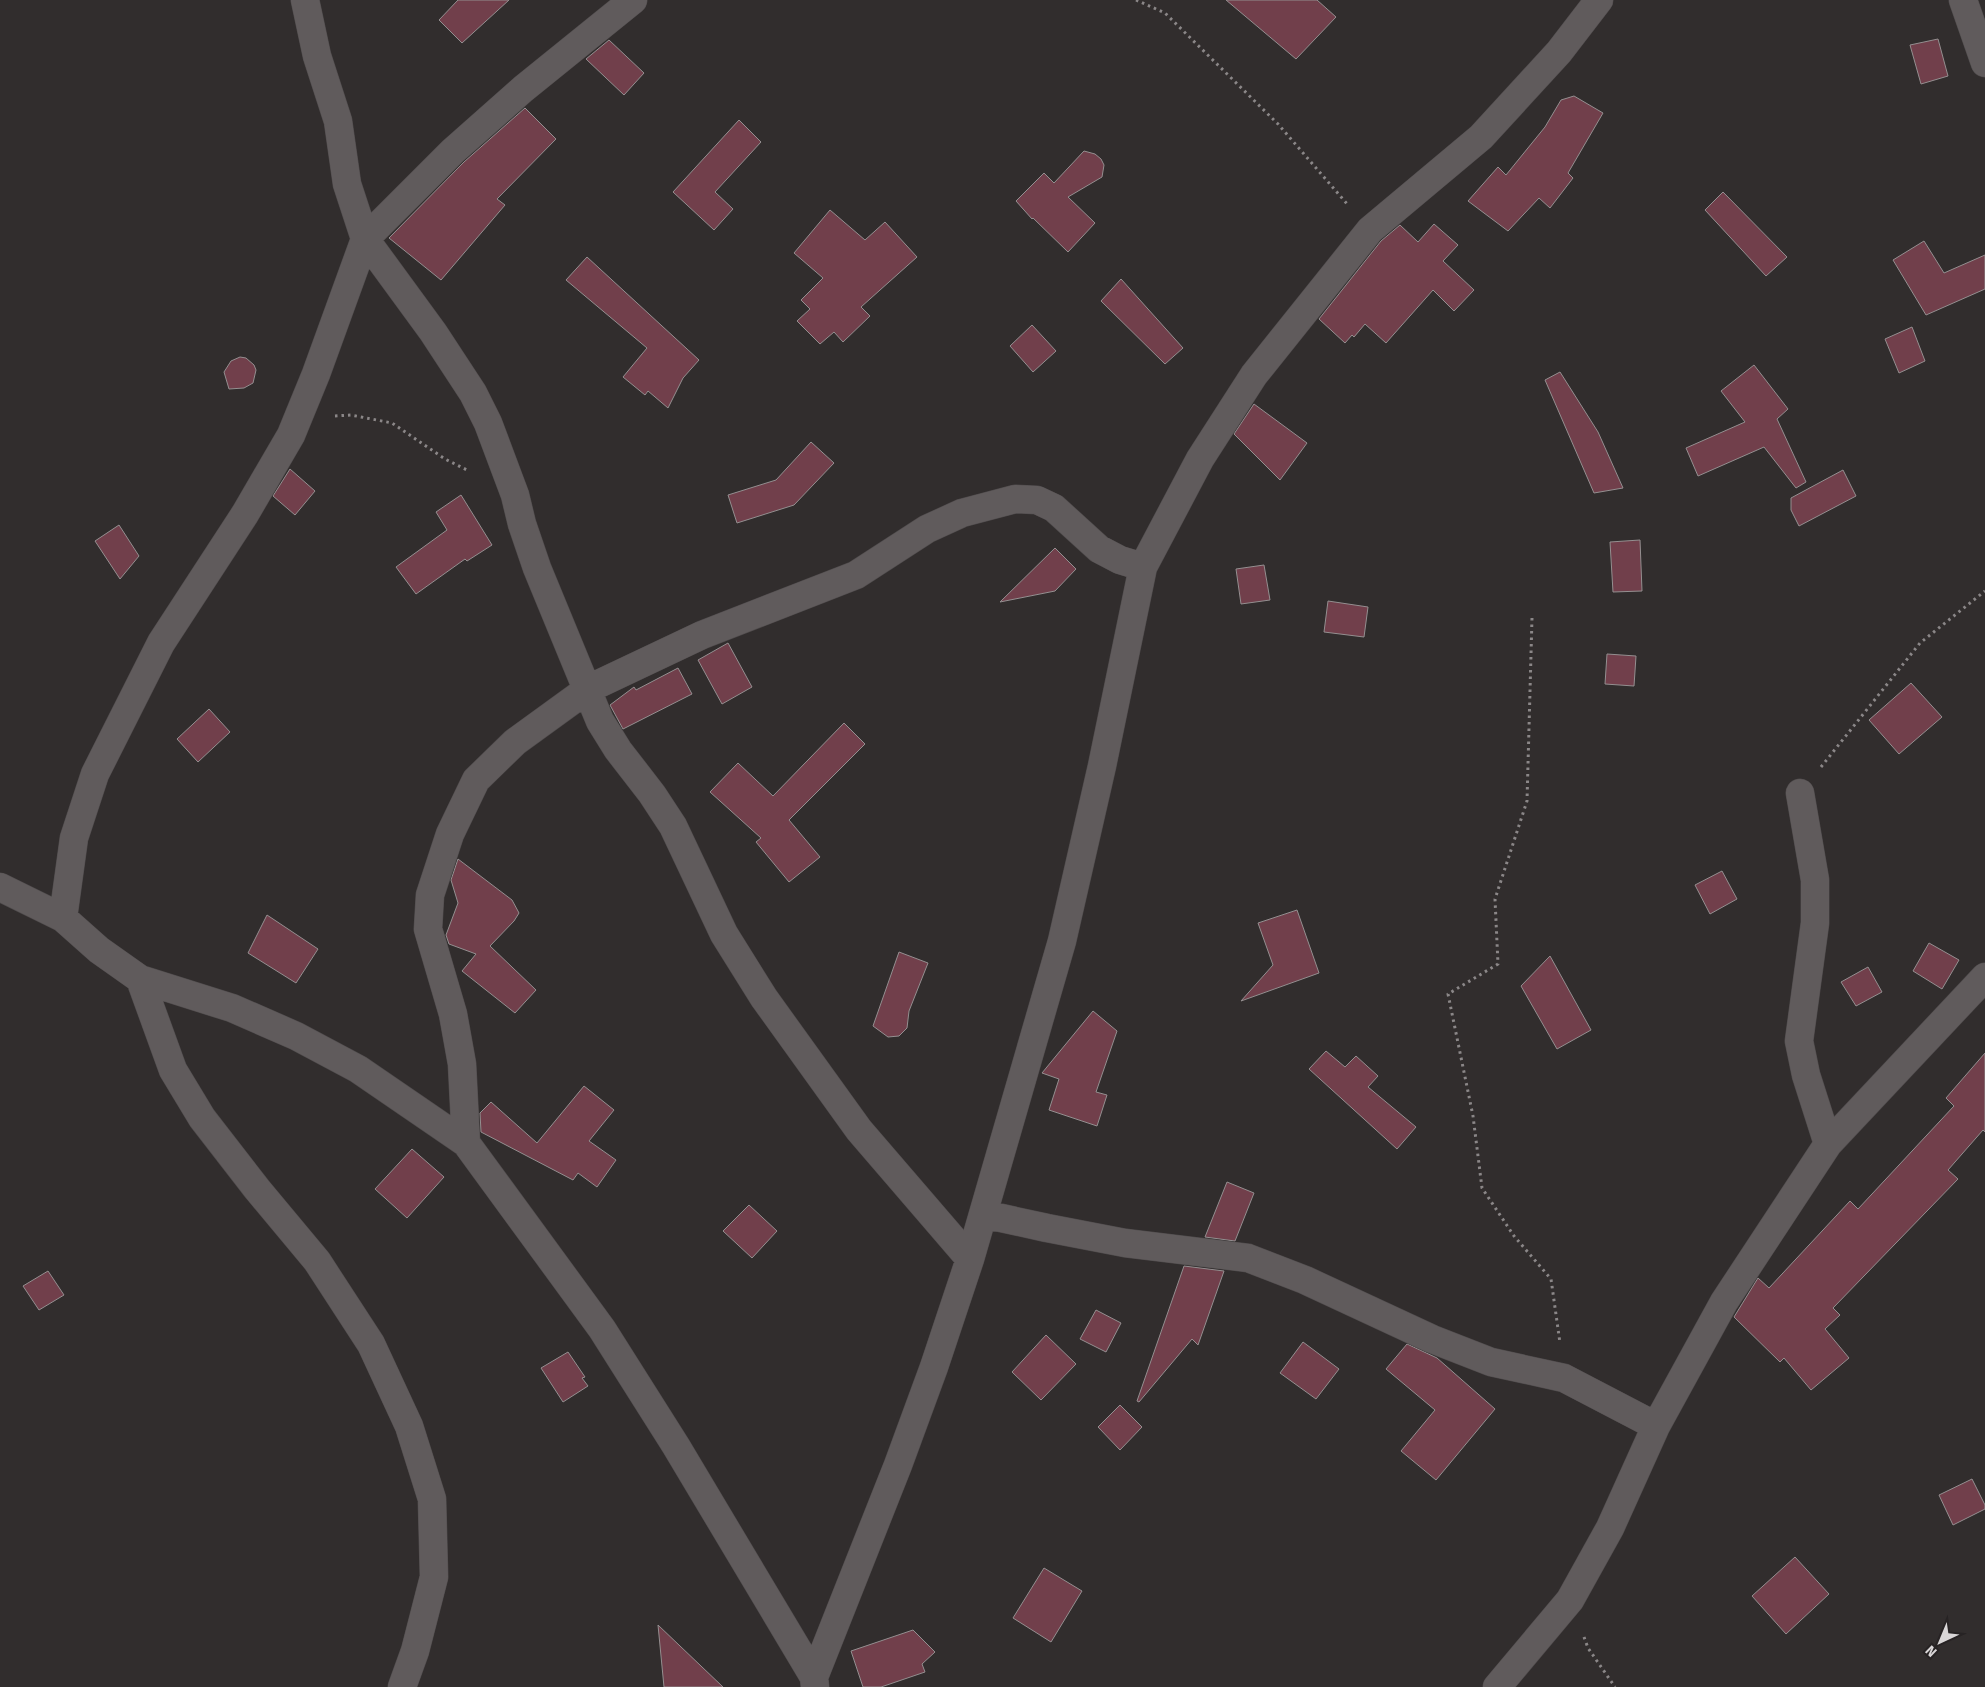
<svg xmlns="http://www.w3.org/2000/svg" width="1985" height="1687" viewBox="0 0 1985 1687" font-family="'Fira Sans',sans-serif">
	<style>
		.building { fill: #713f4b; stroke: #948f90 }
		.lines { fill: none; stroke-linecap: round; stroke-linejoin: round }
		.minor-casing { stroke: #4f4b4c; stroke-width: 29 }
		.path { stroke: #8b8788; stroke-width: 3; stroke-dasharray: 2.5 4; stroke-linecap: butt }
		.minor { stroke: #605b5c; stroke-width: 28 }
	</style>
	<rect width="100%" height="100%" fill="#312d2d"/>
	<path class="building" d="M 458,0 L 509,0 L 462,43 L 439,20 Z
		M 1226,0 L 1317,0 L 1336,17 L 1296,59 Z
		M 1938,39 L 1948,76 L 1921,84 L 1910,45 Z
		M 609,40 L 644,73 L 624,95 L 586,59 Z
		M 1574,96 L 1603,113 L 1568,173 L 1573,178 L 1550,208 L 1539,198 L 1508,231 L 1468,201 L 1498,167 L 1506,175 L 1545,127 L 1561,100 Z
		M 525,108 L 556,139 L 497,199 L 505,205 L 441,280 L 389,238 L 464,162 Z
		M 739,120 L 761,142 L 715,192 L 733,209 L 714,230 L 673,192 Z
		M 1084,151 L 1095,154 L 1101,159 L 1104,165 L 1102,177 L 1068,197 L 1095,223 L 1068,252 L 1033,218 L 1032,219 L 1016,201 L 1044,173 L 1054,183 Z
		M 1723,192 L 1787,257 L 1766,276 L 1705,210 Z
		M 830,210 L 865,240 L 885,222 L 917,257 L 861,307 L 870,316 L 843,342 L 834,332 L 820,344 L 797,321 L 810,309 L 801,300 L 823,278 L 794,253 Z
		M 1434,224 L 1458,245 L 1443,261 L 1474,290 L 1454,311 L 1433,290 L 1386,343 L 1365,324 L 1354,337 L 1352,335 L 1345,343 L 1319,319 L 1381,241 L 1400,225 L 1418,242 Z
		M 1924,241 L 1944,273 L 1985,255 L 1985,289 L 1926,315 L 1893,260 Z
		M 587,257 L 699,360 L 683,378 L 668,408 L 648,391 L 645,395 L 623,377 L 647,348 L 566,280 Z
		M 1121,279 L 1183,348 L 1165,364 L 1101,301 Z
		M 1032,325 L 1056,351 L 1033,372 L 1010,346 Z
		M 1912,327 L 1925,361 L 1899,373 L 1885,339 Z
		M 240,357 L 246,358 L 254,365 L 256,370 L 253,383 L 244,388 L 229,389 L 224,372 L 231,361 Z
		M 1754,365 L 1788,409 L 1777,419 L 1806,482 L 1796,488 L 1764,447 L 1698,476 L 1686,448 L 1745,422 L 1721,391 Z
		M 1560,372 L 1598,432 L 1623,488 L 1594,493 L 1545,380 Z
		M 1254,404 L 1307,443 L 1280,480 L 1234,434 Z
		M 811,442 L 834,463 L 794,505 L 737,523 L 728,495 L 776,480 Z
		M 290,469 L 315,491 L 295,515 L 273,496 Z
		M 1843,470 L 1856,496 L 1799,526 L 1791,510 L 1791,498 Z
		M 461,495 L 492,545 L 467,561 L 465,559 L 416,594 L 396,567 L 447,530 L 436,512 Z
		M 119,525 L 139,556 L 120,579 L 95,541 Z
		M 1640,540 L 1642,591 L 1613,592 L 1610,542 Z
		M 1055,548 L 1076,569 L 1055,591 L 1000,602 Z
		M 1264,565 L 1270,600 L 1241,604 L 1236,569 Z
		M 1328,601 L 1368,607 L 1364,637 L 1324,632 Z
		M 728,643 L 752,687 L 722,704 L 698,660 Z
		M 1607,654 L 1636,656 L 1634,686 L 1605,684 Z
		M 678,668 L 692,694 L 623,729 L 610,705 L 634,687 L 636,690 Z
		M 1911,683 L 1942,717 L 1899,754 L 1869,720 Z
		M 209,709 L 230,732 L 198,762 L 177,739 Z
		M 844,723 L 865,744 L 789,820 L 820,857 L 789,882 L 756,842 L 761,838 L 710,792 L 738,763 L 773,796 Z
		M 458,859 L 512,900 L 519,913 L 514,921 L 490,946 L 536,990 L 515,1013 L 462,971 L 476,954 L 449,944 L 446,935 L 458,903 L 451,880 Z
		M 1722,871 L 1737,899 L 1710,914 L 1695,885 Z
		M 1297,910 L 1319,973 L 1241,1001 L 1273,965 L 1258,923 Z
		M 267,915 L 318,949 L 296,983 L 248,953 Z
		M 1929,943 L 1959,960 L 1942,989 L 1913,971 Z
		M 899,952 L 928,963 L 909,1011 L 907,1028 L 899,1036 L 888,1037 L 873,1026 Z
		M 1550,956 L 1591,1030 L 1557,1049 L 1521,986 Z
		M 1868,967 L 1882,992 L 1856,1006 L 1841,982 Z
		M 1093,1011 L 1117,1031 L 1096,1092 L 1107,1095 L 1097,1126 L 1049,1110 L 1059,1079 L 1042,1073 Z
		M 1326,1051 L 1345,1067 L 1356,1056 L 1378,1076 L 1368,1087 L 1416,1127 L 1397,1149 L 1309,1069 Z
		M 1985,1053 L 1985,1132 L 1983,1130 L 1948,1170 L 1958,1179 L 1833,1308 L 1840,1315 L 1825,1329 L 1849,1358 L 1811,1390 L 1784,1358 L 1780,1362 L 1734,1317 L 1758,1278 L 1769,1288 L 1850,1201 L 1858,1209 L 1954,1106 L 1946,1098 Z
		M 584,1086 L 614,1110 L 589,1141 L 616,1160 L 597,1187 L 578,1173 L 573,1180 L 481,1132 L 480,1113 L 491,1102 L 537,1143 Z
		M 412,1149 L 444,1177 L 407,1218 L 375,1189 Z
		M 1227,1182 L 1254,1193 L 1235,1241 L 1205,1237 Z
		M 749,1205 L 777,1231 L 752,1258 L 723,1231 Z
		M 1184,1266 L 1224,1271 L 1198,1345 L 1192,1339 L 1139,1402 L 1137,1401 Z
		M 48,1271 L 64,1295 L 39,1310 L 23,1286 Z
		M 1096,1310 L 1121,1323 L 1106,1352 L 1080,1339 Z
		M 1046,1335 L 1076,1364 L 1041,1400 L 1012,1372 Z
		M 1303,1342 L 1339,1369 L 1316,1399 L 1280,1373 Z
		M 1407,1344 L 1437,1358 L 1495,1409 L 1436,1480 L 1401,1451 L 1435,1410 L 1386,1369 Z
		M 568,1352 L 585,1377 L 582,1378 L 588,1386 L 563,1402 L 541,1368 Z
		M 1120,1405 L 1142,1427 L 1120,1450 L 1098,1427 Z
		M 1972,1479 L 1985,1505 L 1985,1509 L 1953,1525 L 1939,1495 Z
		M 1795,1557 L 1829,1594 L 1786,1634 L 1752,1596 Z
		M 1044,1568 L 1082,1591 L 1051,1642 L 1013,1618 Z
		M 658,1625 L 723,1687 L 664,1687 Z
		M 913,1630 L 935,1652 L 922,1664 L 925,1672 L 881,1687 L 863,1687 L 851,1651 Z"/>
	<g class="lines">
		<g class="minor-casing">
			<path id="minor" d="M 305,0 L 317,56 L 338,121 L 347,184 L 365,239 L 433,332 L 473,393 L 488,423 L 515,495 L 522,524 L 537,568 L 600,721 L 618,750 L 652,794 L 673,826 L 724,934 L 764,998 L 859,1130 L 970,1259
				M 1963,0 L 1985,63
				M 1800,793 L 1815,880 L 1815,923 L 1799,1041 L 1806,1075 L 1828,1144
				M 0,887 L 63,918 L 99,950 L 140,979 L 232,1008 L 296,1036 L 358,1069 L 466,1143
				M 63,918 L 74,838 L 95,774 L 161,643 L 245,514 L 291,435 L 316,374 L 365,239 L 453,151 L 523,89 L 633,0
				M 140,979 L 173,1070 L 202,1118 L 257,1189 L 317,1261 L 371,1344 L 409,1426 L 432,1499 L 434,1577 L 415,1651 L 402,1687
				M 983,1214 L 1047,1228 L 1125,1243 L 1248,1258 L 1305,1280 L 1432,1339 L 1491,1362 L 1564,1378 L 1656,1426
				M 814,1677 L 676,1446 L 602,1329 L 466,1143 L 462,1064 L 453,1014 L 428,929 L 430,895 L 450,834 L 476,780 L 515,742 L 588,689 L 702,635 L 856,575 L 927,529 L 962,513 L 1015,499 L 1037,500 L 1054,508 L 1099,549 L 1120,560 L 1143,567
				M 815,1687 L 814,1677 L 898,1465 L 934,1367 L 970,1259 L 1062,941 L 1102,766 L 1143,567 L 1200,459 L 1254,375 L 1370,230 L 1481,137 L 1559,52 L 1599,0
				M 1497,1687 L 1570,1600 L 1610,1528 L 1656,1426 L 1724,1302 L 1828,1144 L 1985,977"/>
		</g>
		<path class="path" d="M 1136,0 L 1165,13 L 1278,124 L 1348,205
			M 335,416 L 351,415 L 392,423 L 445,459 L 469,471
			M 1532,618 L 1527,801 L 1495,899 L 1498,964 L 1448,994 L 1473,1116 L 1482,1188 L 1514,1236 L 1551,1279 L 1560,1343
			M 1821,767 L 1920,643 L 1985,591
			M 1584,1637 L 1588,1648 L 1615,1687"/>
		<use href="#minor" class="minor"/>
	</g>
	<g transform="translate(1940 1642) rotate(224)" stroke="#272324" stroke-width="4" paint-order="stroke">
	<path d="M0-4L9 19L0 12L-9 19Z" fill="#d9d6d7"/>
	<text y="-8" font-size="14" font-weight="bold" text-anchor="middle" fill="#d9d6d7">N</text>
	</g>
</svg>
